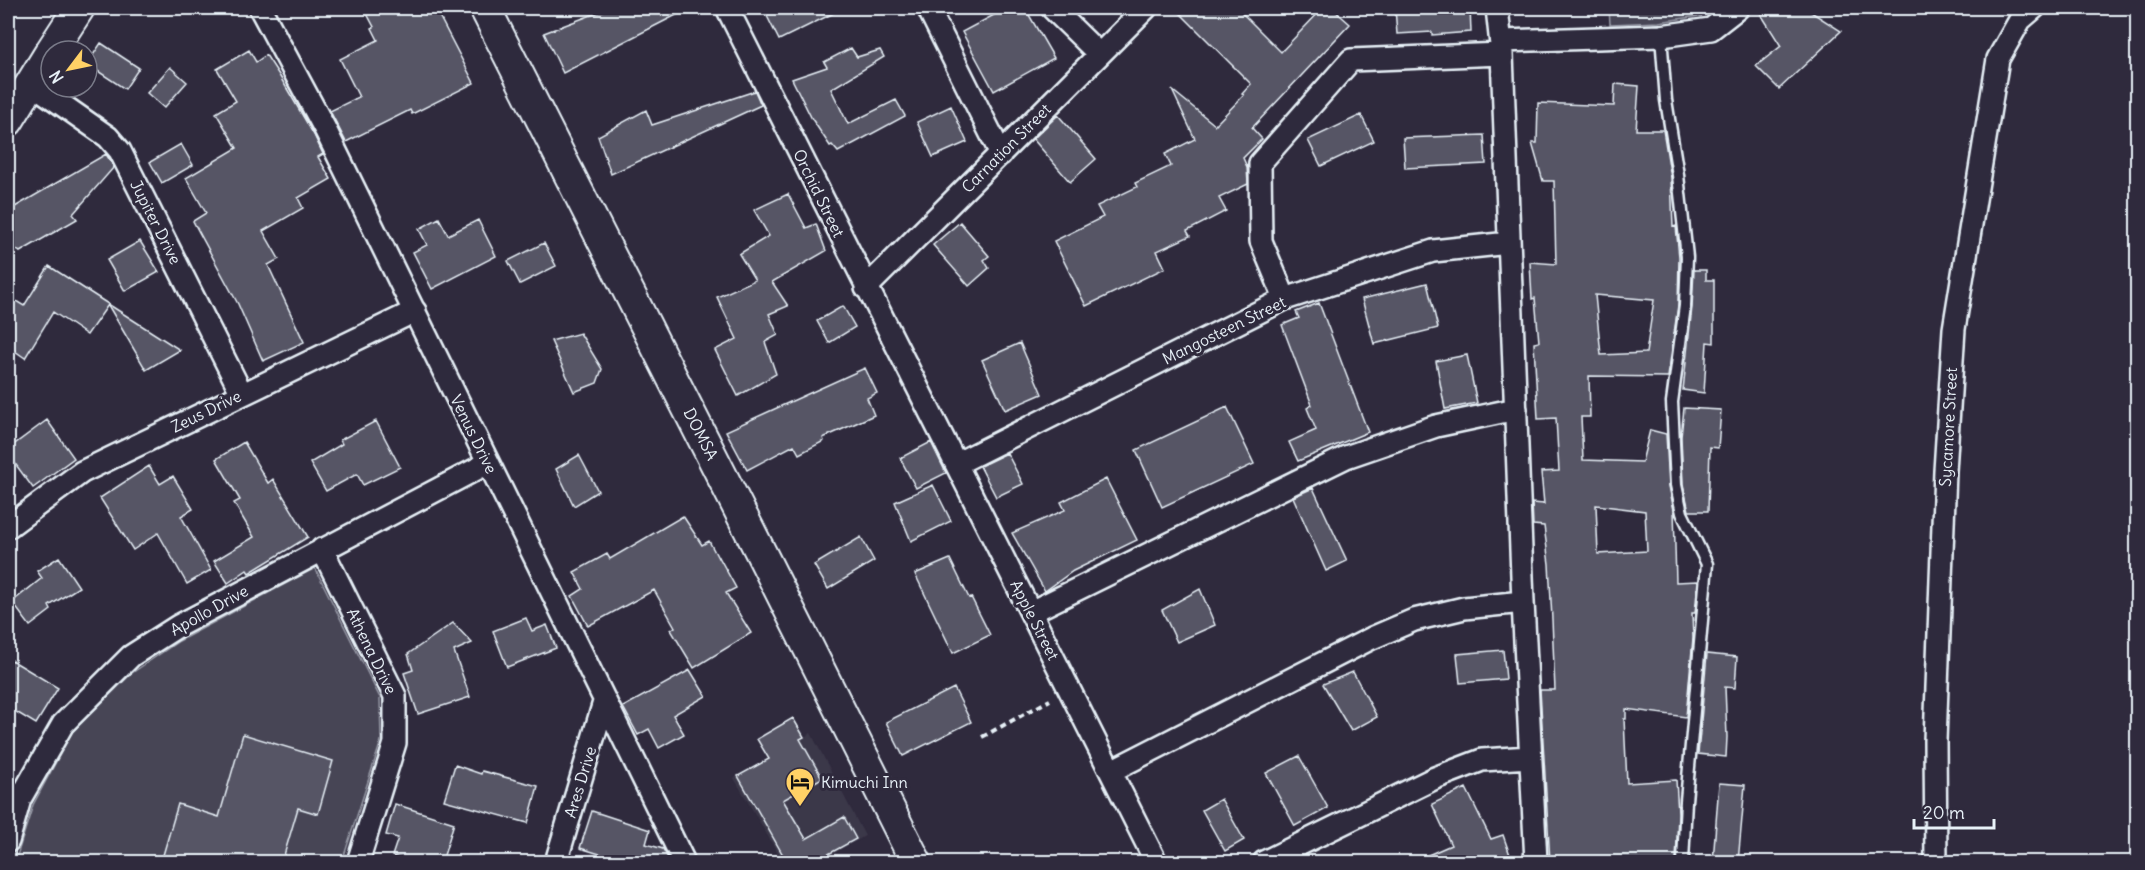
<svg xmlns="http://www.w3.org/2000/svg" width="2145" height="870" viewBox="0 0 2145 870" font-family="Delius,sans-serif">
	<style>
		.built { fill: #3b3749 }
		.green { fill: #464455; stroke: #979aa6; stroke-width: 1.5 }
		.building { fill: #575565; stroke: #e8f1f8; stroke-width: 1.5; fill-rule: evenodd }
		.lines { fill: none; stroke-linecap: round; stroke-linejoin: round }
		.lane-casing { stroke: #e8f1f8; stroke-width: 15 }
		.street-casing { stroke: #e8f1f8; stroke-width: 26 }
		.secondary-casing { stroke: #e8f1f8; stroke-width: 34 }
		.path { stroke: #e8f1f8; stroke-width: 4; stroke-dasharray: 6 4.5; stroke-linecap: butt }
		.lane { stroke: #2f2a3d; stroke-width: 10 }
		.street { stroke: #2f2a3d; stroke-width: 21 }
		.secondary { stroke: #2f2a3d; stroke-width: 30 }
		.labels { text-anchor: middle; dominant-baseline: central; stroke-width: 6; stroke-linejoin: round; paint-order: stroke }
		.street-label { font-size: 16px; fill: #e8f1f8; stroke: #2f2a3d }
		.poi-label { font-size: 16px; fill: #e8f1f8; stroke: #2f2a3d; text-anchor: start }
	</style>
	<rect width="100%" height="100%" fill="#2f2a3d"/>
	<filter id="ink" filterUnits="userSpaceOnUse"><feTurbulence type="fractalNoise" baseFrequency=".0167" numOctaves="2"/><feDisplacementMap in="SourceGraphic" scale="12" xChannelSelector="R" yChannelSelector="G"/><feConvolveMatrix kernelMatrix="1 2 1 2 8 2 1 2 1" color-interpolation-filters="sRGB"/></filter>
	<g filter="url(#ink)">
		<path class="built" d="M 811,733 L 865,836 L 817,862 L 783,862 L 734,778 Z"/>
		<path class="green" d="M 1609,8 L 1705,8 L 1705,15 L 1659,22 L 1610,24 Z
			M 315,568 L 380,698 L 381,741 L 342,862 L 15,862 L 33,805 L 72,732 L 132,673 L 179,641 Z"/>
		<path class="building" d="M 364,8 L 435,8 L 474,83 L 412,114 L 410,110 L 346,142 L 330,111 L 359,97 L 340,59 L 378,40 L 372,28 L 374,27 Z
			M 610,8 L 690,8 L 563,73 L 544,33 Z
			M 763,8 L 844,8 L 779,40 Z
			M 1007,8 L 1025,8 L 1054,58 L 994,91 L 962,32 Z
			M 1175,8 L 1237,8 L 1281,52 L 1323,8 L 1332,8 L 1350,24 L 1252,128 L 1262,139 L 1243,158 L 1247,167 L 1248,184 L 1219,198 L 1226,211 L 1187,231 L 1190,236 L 1157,251 L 1165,268 L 1086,306 L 1054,241 L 1103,217 L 1097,206 L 1137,187 L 1135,183 L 1171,166 L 1165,154 L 1195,139 L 1172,90 L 1215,125 L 1244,95 L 1242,94 L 1251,84 Z
			M 1395,8 L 1470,8 L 1471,32 L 1432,35 L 1432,32 L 1397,34 Z
			M 1757,8 L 1805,8 L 1841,31 L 1779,89 L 1756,66 L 1781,46 Z
			M 101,43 L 139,68 L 125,89 L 87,64 Z
			M 851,48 L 857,57 L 880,50 L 884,57 L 831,89 L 848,124 L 896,100 L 905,116 L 838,152 L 832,145 L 830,146 L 812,119 L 792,79 L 827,67 L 824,62 Z
			M 249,50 L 256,62 L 266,55 L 279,75 L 314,135 L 323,154 L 318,157 L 331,179 L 298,198 L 303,208 L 263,231 L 279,259 L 268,265 L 304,342 L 263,361 L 238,304 L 193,221 L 206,213 L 186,178 L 237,148 L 216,113 L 236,101 L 217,69 Z
			M 170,67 L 187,82 L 164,108 L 147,93 Z
			M 1615,84 L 1639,86 L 1636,130 L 1663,130 L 1671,178 L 1673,227 L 1676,226 L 1679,257 L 1678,305 L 1668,377 L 1589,376 L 1590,417 L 1581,417 L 1583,460 L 1642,462 L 1650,430 L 1666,434 L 1669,486 L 1674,510 L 1676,582 L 1698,581 L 1695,613 L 1692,613 L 1693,638 L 1686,717 L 1626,709 L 1626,719 L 1624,719 L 1627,783 L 1676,780 L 1678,813 L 1676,862 L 1550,862 L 1540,690 L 1555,690 L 1552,619 L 1549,564 L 1544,526 L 1533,525 L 1532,503 L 1544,504 L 1541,472 L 1559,471 L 1556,418 L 1538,419 L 1534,343 L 1539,342 L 1535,298 L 1532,299 L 1530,262 L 1556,264 L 1554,181 L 1543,181 L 1532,143 L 1537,143 L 1538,103 L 1614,106 ZM 1595,295 L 1654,300 L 1646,353 L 1601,355 ZM 1596,505 L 1645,511 L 1647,551 L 1598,554 Z
			M 755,91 L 761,105 L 611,174 L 598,136 L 646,110 L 652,125 Z
			M 951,106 L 967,142 L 933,157 L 917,122 Z
			M 1058,115 L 1096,159 L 1070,182 L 1033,139 Z
			M 1361,115 L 1374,141 L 1321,166 L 1308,140 Z
			M 1484,135 L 1486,164 L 1405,168 L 1403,138 Z
			M 181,144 L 193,165 L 162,183 L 150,162 Z
			M 106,154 L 114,167 L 73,214 L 77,219 L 20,252 L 8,243 L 8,211 Z
			M 788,194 L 806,228 L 816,224 L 826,251 L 772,282 L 788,306 L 769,314 L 778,335 L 765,342 L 776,374 L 738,396 L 715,350 L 737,339 L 717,297 L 755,280 L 739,254 L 769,236 L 754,210 Z
			M 439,218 L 448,235 L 478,220 L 496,256 L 432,289 L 413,252 L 427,245 L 419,229 Z
			M 960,222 L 989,256 L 984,260 L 989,268 L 969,286 L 933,245 Z
			M 140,241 L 159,272 L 125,291 L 107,260 Z
			M 544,243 L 556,266 L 520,284 L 508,261 Z
			M 49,266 L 108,304 L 180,350 L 146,370 L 108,305 L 87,335 L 53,312 L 25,358 L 8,346 L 8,296 L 24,306 Z
			M 1694,270 L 1706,270 L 1706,280 L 1714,280 L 1714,343 L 1707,342 L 1704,393 L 1683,390 L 1692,307 Z
			M 1427,283 L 1438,328 L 1374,344 L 1362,299 Z
			M 1319,303 L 1368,432 L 1298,461 L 1289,442 L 1316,430 L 1307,408 L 1312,405 L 1282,325 L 1299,318 L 1296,312 Z
			M 843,306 L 855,327 L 829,343 L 817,321 Z
			M 580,333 L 602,369 L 597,383 L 574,392 L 551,341 Z
			M 1020,343 L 1042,394 L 1005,410 L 982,360 Z
			M 1467,355 L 1477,403 L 1445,409 L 1436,361 Z
			M 865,368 L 877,393 L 867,398 L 874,415 L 823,438 L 824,441 L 799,454 L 794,445 L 747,470 L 726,431 Z
			M 1227,407 L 1254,464 L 1162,507 L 1136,450 Z
			M 1684,408 L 1721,410 L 1718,448 L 1710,447 L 1708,511 L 1689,511 L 1683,484 L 1681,437 Z
			M 47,420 L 74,458 L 33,488 L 8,454 L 8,449 Z
			M 376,421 L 400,467 L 363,485 L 357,474 L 326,491 L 310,463 L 342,444 L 340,440 Z
			M 244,442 L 268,483 L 273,479 L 308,537 L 249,573 L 247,570 L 228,583 L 214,561 L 254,537 L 234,503 L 240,500 L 216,459 Z
			M 931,442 L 946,473 L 916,488 L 900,458 Z
			M 1007,453 L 1023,484 L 996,497 L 980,466 Z
			M 579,455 L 598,491 L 574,506 L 556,469 Z
			M 149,466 L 160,484 L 173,476 L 193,509 L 181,516 L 211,570 L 187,584 L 158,533 L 133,550 L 100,498 Z
			M 1106,479 L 1137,540 L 1073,571 L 1045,591 L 1012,533 L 1065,510 L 1061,502 Z
			M 933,485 L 951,521 L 911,541 L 895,502 Z
			M 1313,488 L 1347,561 L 1326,571 L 1293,497 Z
			M 683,516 L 702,545 L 709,541 L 718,558 L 719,557 L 736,588 L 726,593 L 751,633 L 694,668 L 671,630 L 675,627 L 654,590 L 588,626 L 572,596 L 583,589 L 574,572 L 607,554 L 610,559 Z
			M 861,537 L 874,561 L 828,589 L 814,565 Z
			M 59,557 L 79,587 L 49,606 L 51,610 L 30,626 L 12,602 L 42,578 L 37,571 Z
			M 950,559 L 969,598 L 971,597 L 990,635 L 953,653 L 915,574 Z
			M 1200,589 L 1215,625 L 1177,642 L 1162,610 Z
			M 526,618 L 532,631 L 547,625 L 556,648 L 507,667 L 493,631 Z
			M 453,623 L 472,643 L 454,651 L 470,697 L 418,714 L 404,673 L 413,670 L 408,654 Z
			M 1503,650 L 1506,679 L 1460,683 L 1457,654 Z
			M 1707,654 L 1737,657 L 1735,688 L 1725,687 L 1727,737 L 1726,757 L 1698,754 Z
			M 8,658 L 58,688 L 36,724 L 8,707 Z
			M 690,670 L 706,696 L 673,715 L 684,734 L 659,748 L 649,729 L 638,735 L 623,707 Z
			M 1353,672 L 1377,717 L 1351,731 L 1323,684 Z
			M 954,688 L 971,722 L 903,756 L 886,722 Z
			M 793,718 L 804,737 L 800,739 L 822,778 L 783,800 L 806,839 L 844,817 L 856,839 L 814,862 L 787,862 L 738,776 L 769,759 L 757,739 Z
			M 243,734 L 333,761 L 318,814 L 298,808 L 282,862 L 161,862 L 178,804 L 219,817 Z
			M 1299,756 L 1328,808 L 1295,826 L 1266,773 Z
			M 455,765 L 481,774 L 482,771 L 538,786 L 528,823 L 444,800 Z
			M 1719,783 L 1745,785 L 1738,862 L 1713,862 Z
			M 1466,788 L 1491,839 L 1503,835 L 1510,855 L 1488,862 L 1412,862 L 1451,845 L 1432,804 Z
			M 1221,799 L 1244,840 L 1225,851 L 1202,810 Z
			M 395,804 L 454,823 L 442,862 L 412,862 L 392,856 L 398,838 L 386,835 Z
			M 592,811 L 650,830 L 646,844 L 663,849 L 670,862 L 626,862 L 580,848 Z"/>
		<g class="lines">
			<g class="lane-casing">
				<path id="lane" d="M 1661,36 L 1666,100 L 1678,175 L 1687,257 L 1685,306 L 1672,402 L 1676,485 L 1682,513 L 1707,564 L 1686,801 L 1683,862"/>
			</g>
			<g class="street-casing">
				<path id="street" d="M 260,8 L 325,129 L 684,862
					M 727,8 L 1156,862
					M 928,8 L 1001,154
					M 1052,8 L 1099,54
					M 1497,8 L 1502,54 L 1523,602 L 1536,862
					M 1502,41 L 1661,36 L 1711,29 L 1738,8
					M 31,83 L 108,137 L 120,151 L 242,394
					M 866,288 L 1146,8
					M 1285,299 L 1261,241 L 1260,163 L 1351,60 L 1502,54
					M 956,464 L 1285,299 L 1433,251 L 1509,243
					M 8,527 L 82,472 L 415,311
					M 322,549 L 395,696 L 395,743 L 358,862
					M 1031,612 L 1346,457 L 1436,426 L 1516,409
					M 1111,771 L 1372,638 L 1414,620 L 1464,608 L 1523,602
					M 8,841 L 20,799 L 63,724 L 131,656 L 178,626 L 488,463
					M 556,862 L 604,702
					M 1264,862 L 1435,778 L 1482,760 L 1530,757
					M 1936,862 L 1935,741 L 1945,471 L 1954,329 L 1998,59 L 2020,20 L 2034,8"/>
			</g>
			<g class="secondary-casing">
				<path id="secondary" d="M 485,8 L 764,559 L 916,862
					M 51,51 L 79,8
					M 8,121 L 51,51"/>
			</g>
			<path class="path" d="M 982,737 L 1050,700"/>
			<use href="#lane" class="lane"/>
			<use href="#street" class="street"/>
			<use href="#secondary" class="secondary"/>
		</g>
	</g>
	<defs>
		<g id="hotel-pin" transform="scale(1.5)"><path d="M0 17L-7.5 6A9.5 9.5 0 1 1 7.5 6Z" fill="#ffd166" stroke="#2f2a3d"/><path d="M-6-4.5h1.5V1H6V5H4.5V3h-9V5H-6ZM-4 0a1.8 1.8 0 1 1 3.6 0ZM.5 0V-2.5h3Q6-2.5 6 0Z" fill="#111"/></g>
	</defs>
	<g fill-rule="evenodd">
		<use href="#hotel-pin" x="800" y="782"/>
	</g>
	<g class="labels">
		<g class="street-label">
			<text transform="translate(1006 148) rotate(-45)">Carnation Street</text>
			<text transform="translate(819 193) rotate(64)">Orchid Street</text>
			<text transform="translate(156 222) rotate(63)">Jupiter Drive</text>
			<text transform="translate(1224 330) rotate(-26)">Mangosteen Street</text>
			<text transform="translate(206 411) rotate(-26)">Zeus Drive</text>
			<text transform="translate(1948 427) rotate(-87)">Sycamore Street</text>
			<text transform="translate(474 434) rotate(64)">Venus Drive</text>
			<text transform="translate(701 434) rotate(63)">DOMSA</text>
			<text transform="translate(209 610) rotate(-29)">Apollo Drive</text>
			<text transform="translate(1035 620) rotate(63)">Apple Street</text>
			<text transform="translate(372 651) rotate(64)">Athena Drive</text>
			<text transform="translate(580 782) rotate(-73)">Ares Drive</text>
		</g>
		<g class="poi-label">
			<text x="821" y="782">Kimuchi Inn</text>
		</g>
	</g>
	<rect width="2145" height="870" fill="none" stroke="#2f2a3d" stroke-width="30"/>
	<rect x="15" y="15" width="2115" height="840" fill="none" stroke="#e8f1f8" stroke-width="2" filter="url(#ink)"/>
	<g transform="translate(69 69) rotate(238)"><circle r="28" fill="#2f2a3d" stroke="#797a88" stroke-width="1.5"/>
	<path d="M0-4.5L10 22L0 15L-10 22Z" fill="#ffd166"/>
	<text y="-9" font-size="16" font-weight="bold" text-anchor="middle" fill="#e8f1f8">N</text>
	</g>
	<path d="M1914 819v9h80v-9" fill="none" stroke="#e8f1f8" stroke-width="3"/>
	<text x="1923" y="819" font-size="18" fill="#e8f1f8" stroke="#2f2a3d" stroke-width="4.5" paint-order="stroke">20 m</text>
</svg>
